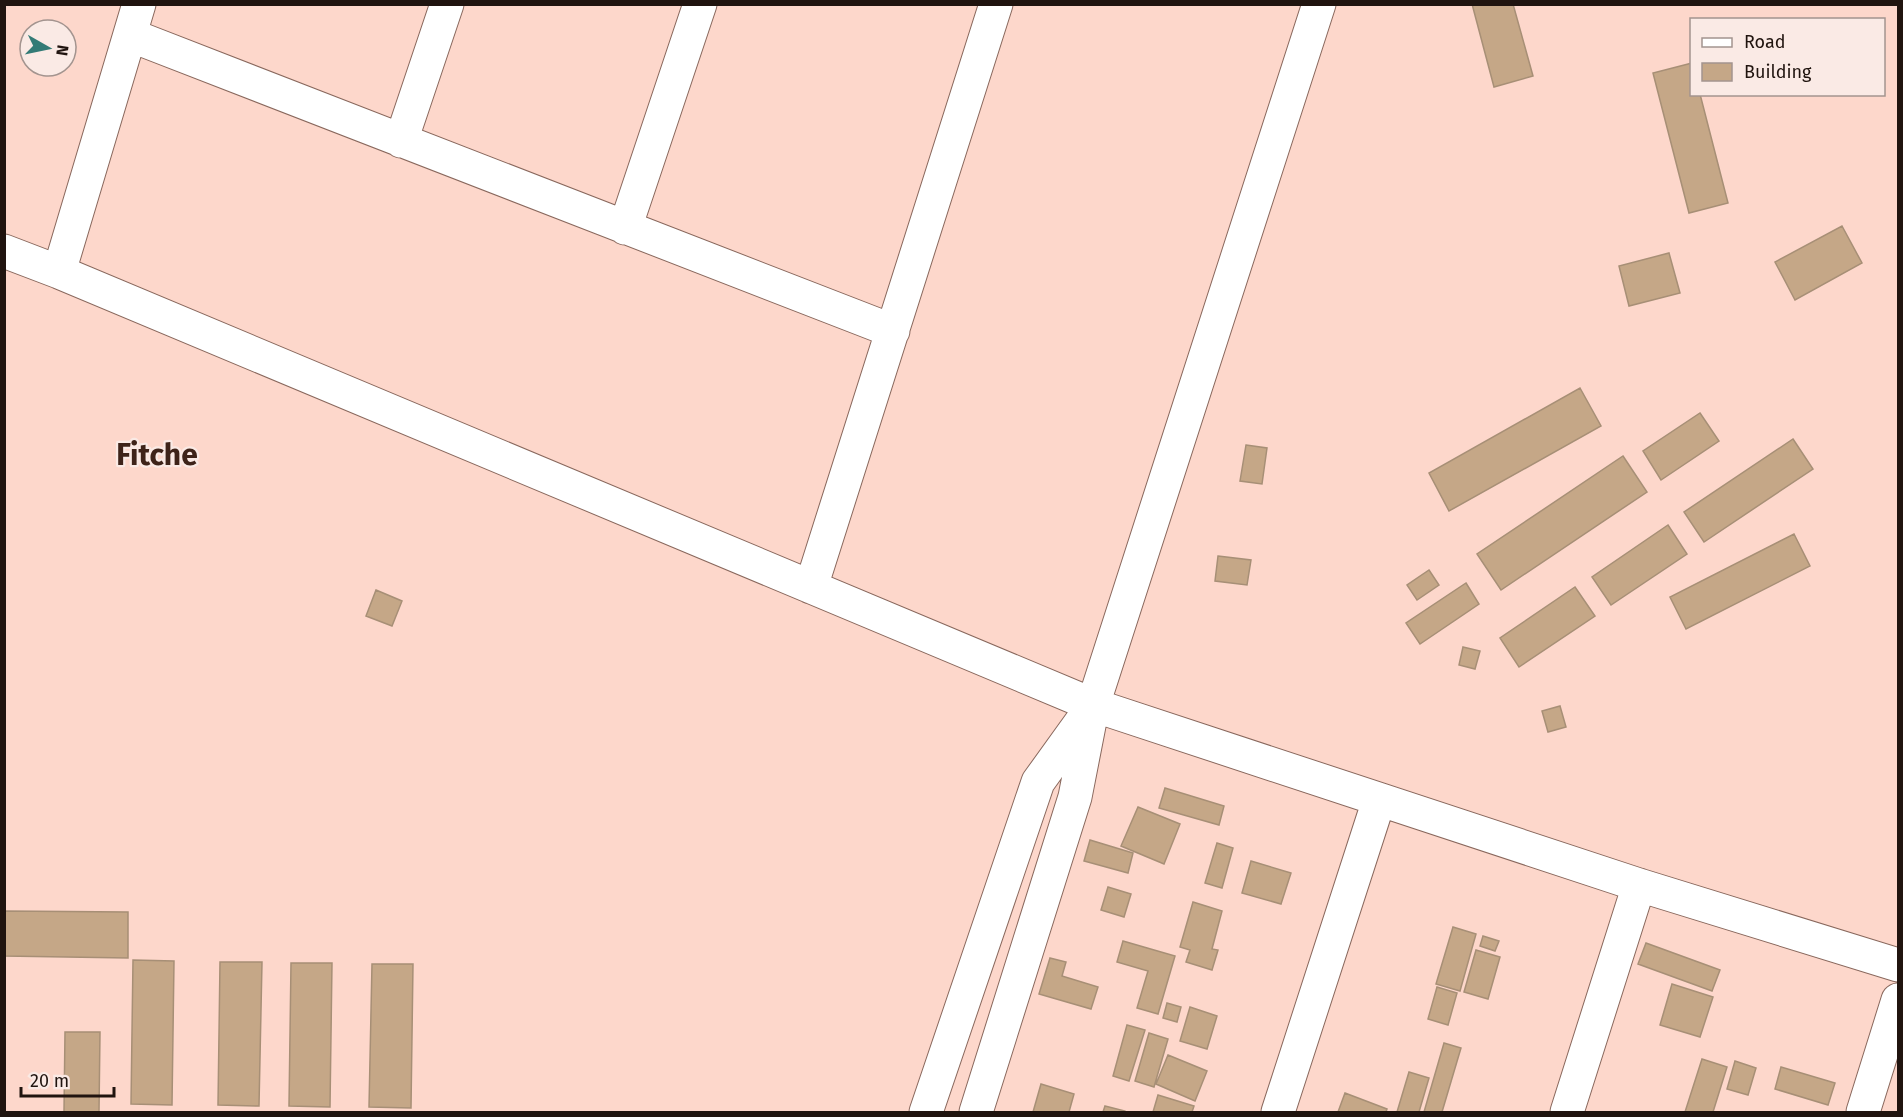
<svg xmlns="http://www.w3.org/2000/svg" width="1903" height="1117" viewBox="0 0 1903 1117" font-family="'Fira Sans',sans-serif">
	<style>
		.building { fill: #c5a787; stroke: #a78f76; stroke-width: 1.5 }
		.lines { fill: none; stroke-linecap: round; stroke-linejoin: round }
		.street-casing { stroke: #89685d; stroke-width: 35 }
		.street { stroke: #fff; stroke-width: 33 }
		.labels { text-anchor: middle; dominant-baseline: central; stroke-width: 4.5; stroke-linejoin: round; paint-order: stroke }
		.town-label { font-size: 30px; font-weight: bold; fill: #3e2319; stroke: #faeae5 }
	</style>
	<rect width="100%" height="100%" fill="#fdd7cb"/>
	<path class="building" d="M 1472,4 L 1513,4 L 1533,76 L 1494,87 Z
		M 1692,63 L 1692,94 L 1700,94 L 1728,203 L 1689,213 L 1653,73 Z
		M 1842,226 L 1862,263 L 1795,300 L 1775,262 Z
		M 1669,253 L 1680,293 L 1629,306 L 1619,266 Z
		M 1580,388 L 1601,426 L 1449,511 L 1429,473 Z
		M 1700,413 L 1719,441 L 1661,480 L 1643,451 Z
		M 1793,439 L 1813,469 L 1704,542 L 1684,512 Z
		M 1246,445 L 1267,448 L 1262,484 L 1240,481 Z
		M 1623,456 L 1647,492 L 1501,590 L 1477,554 Z
		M 1668,525 L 1687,554 L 1611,605 L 1592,577 Z
		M 1794,534 L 1810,566 L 1686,629 L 1670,597 Z
		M 1218,556 L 1251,560 L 1247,585 L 1215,581 Z
		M 1429,570 L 1439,585 L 1417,600 L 1407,585 Z
		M 1466,583 L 1479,604 L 1420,644 L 1406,623 Z
		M 1575,587 L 1595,616 L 1519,667 L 1500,638 Z
		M 376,590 L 402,601 L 392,626 L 366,616 Z
		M 1463,647 L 1480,651 L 1475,669 L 1459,665 Z
		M 1560,706 L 1566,727 L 1548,732 L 1542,711 Z
		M 1165,788 L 1224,806 L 1219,825 L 1159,808 Z
		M 1138,807 L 1180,824 L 1164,864 L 1121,846 Z
		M 1090,840 L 1133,853 L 1128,873 L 1084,861 Z
		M 1217,843 L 1233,848 L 1222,888 L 1205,883 Z
		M 1251,861 L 1291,873 L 1281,904 L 1242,893 Z
		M 1108,887 L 1131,894 L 1124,917 L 1101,910 Z
		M 1193,902 L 1222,911 L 1212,949 L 1218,950 L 1212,970 L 1186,962 L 1190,950 L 1180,947 Z
		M 4,911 L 128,912 L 128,958 L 4,956 Z
		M 1453,927 L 1476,934 L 1460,991 L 1436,984 Z
		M 1483,936 L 1499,941 L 1495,951 L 1480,946 Z
		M 1123,941 L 1175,956 L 1158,1014 L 1137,1008 L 1148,971 L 1117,962 Z
		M 1646,943 L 1720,970 L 1712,991 L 1638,964 Z
		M 1476,950 L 1500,957 L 1488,999 L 1464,992 Z
		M 1050,958 L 1066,962 L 1062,976 L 1098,987 L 1091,1009 L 1039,994 Z
		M 133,960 L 174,961 L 172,1105 L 131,1104 Z
		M 220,962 L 262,962 L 259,1106 L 218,1105 Z
		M 291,963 L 332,963 L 330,1107 L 289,1106 Z
		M 372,964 L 413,964 L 411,1108 L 369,1107 Z
		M 1672,984 L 1713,997 L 1700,1037 L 1660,1025 Z
		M 1437,987 L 1457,993 L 1448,1025 L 1428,1019 Z
		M 1167,1003 L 1181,1007 L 1177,1022 L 1163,1018 Z
		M 1190,1007 L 1217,1016 L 1207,1049 L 1180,1041 Z
		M 1127,1025 L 1145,1030 L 1129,1081 L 1113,1076 Z
		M 65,1032 L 100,1032 L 99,1112 L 64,1112 Z
		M 1149,1033 L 1168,1039 L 1154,1087 L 1135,1081 Z
		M 1444,1043 L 1461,1048 L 1442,1112 L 1424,1112 Z
		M 1168,1055 L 1207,1071 L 1195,1101 L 1156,1084 Z
		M 1702,1059 L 1727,1067 L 1713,1112 L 1685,1112 Z
		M 1735,1061 L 1756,1068 L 1748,1095 L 1727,1089 Z
		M 1781,1067 L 1835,1083 L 1828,1105 L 1775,1089 Z
		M 1409,1072 L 1429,1078 L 1419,1112 L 1397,1112 Z
		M 1041,1084 L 1074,1094 L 1069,1112 L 1033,1112 Z
		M 1345,1093 L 1387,1109 L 1386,1112 L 1338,1112 Z
		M 1158,1095 L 1194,1106 L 1192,1112 L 1153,1112 Z
		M 1105,1106 L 1125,1111 L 1125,1112 L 1103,1112 Z"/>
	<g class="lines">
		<g class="street-casing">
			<path id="street" d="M 130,35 L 893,331
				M 401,141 L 447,4
				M 625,228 L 700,4
				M 4,251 L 59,272 L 1093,705 L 1639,885 L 1898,965
				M 59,272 L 139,4
				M 811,587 L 996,4
				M 926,1112 L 1038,782 L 1087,714
				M 976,1112 L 1075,797 L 1093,705 L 1319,4
				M 1278,1112 L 1379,800
				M 1567,1112 L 1639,885
				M 1863,1112 L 1898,1000"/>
		</g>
		<use href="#street" class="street"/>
	</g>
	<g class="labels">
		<g class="town-label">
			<text x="157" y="455">Fitche</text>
		</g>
	</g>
	<rect width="1903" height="1117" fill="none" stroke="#20140f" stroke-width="12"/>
	<rect x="1690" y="18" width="195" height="78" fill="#faeae5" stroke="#a3948f" stroke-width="1.5"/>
	<rect x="1702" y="38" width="30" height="9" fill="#ffffff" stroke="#a3948f" stroke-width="1.5"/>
	<text x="1744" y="48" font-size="18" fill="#20140f">Road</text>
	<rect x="1702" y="63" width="30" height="18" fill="#c5a787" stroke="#a3948f" stroke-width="1.5"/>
	<text x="1744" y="78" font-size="18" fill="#20140f">Building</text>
	<g transform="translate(48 48) rotate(99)"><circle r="28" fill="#faeae5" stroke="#a3948f" stroke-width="1.5"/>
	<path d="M0-4.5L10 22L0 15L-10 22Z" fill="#337b76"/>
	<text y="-9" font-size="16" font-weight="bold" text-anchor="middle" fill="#20140f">N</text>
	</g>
	<path d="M21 1087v9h93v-9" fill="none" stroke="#20140f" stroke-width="3"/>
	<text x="30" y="1087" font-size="18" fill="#20140f" stroke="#faeae5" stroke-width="4.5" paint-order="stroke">20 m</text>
</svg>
